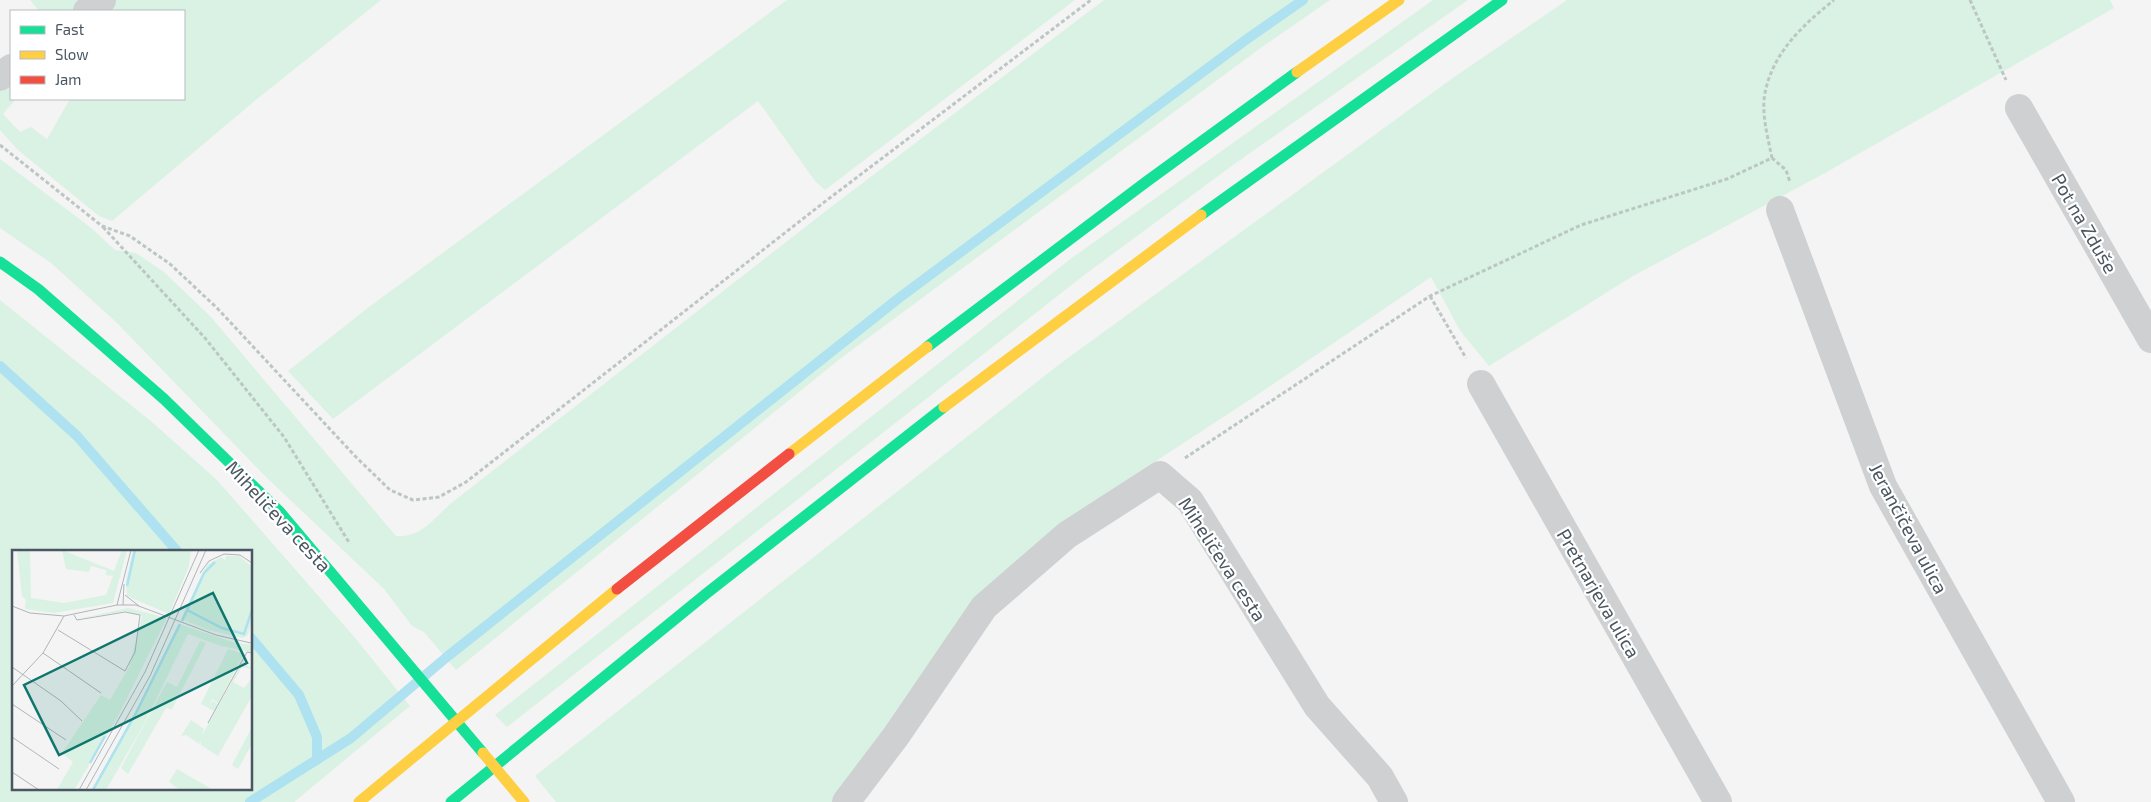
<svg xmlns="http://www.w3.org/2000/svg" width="2151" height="802" viewBox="0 0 2151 802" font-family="'Exo 2',sans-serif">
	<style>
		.green { fill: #d9f2e3; fill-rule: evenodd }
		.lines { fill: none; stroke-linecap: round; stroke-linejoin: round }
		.stream { stroke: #aee2f0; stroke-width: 10 }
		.path { stroke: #bcc7c4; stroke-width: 3; stroke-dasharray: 4 2.5; stroke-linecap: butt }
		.street { stroke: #ced0d2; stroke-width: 28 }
		.fast { stroke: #16e098; stroke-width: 11 }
		.slow { stroke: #ffcf43; stroke-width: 11 }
		.jam { stroke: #f24e42; stroke-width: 11 }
		.labels { text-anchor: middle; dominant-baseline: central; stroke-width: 4.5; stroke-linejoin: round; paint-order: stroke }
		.street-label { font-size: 19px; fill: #4a5661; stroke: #fff }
		.inset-river { fill: none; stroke: #aee2f0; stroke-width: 2.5 }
		.inset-road { fill: none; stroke: #b0b5b9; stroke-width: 1 }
		.view { fill: #0f766e; fill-opacity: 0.15; stroke: #0f766e; stroke-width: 2.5 }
		.inset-edge { fill: none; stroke: #4a5661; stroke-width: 2.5 }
	</style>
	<rect width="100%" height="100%" fill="#f4f4f4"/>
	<path class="green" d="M 30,0 L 87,0 L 72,11 L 39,11 Z
		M 113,0 L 381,0 L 257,99 L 112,221 L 99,216 L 18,150 L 0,130 L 0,84 L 11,75 L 11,99 L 16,99 L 3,114 L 20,132 L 31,127 L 47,139 L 70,99 L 184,99 L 184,11 L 97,11 Z
		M 787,0 L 1075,0 L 825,190 L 815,181 L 758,101 L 333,419 L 288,371 L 369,307 Z
		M 1104,0 L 1330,0 L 1262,47 L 841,358 L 456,670 L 424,632 L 412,626 L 384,589 L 265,476 L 116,322 L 51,263 L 0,228 L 0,159 L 90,227 L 115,250 L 136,253 L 164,272 L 211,317 L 396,536 C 420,538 433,520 450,504 L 831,207 Z
		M 1433,0 L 1468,0 L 1233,165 L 1083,276 L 507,727 L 495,715 L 1069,260 Z
		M 1567,0 L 2110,0 L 2114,8 L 1825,173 L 1633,276 L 1489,366 L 1461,332 L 1431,277 L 1254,397 L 1101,497 L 893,721 L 832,802 L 556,802 L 535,776 L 1061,363 L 1450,80 Z
		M 0,300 L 152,422 L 217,480 L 356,639 L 410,706 L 294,802 L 0,802 ZM 14,551 L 251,551 L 251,788 L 14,788 Z"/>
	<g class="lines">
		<path class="stream" d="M 0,366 L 77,436 L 177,551
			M 251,638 L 299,695 L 317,737 L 317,760
			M 250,802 L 351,738 L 448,656 L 899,298 L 1247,39 L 1303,0"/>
		<path class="path" d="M 1970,0 L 2006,80
			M 0,145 L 102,226 L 130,236 L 170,264 L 217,308 L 356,457 L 390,490 L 413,500 L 439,497 L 466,482 L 827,200 L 1091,0
			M 1772,158 C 1768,138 1761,113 1765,93 C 1773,52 1803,25 1834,0
			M 103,227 L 205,338 L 284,437 L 350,544
			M 1430,296 L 1466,358
			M 1185,458 L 1430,296 L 1581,225 L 1727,179 L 1772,158 L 1786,170 L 1790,182"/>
		<path class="street" d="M 87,11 L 102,0
			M 0,77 L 11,68
			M 2019,108 L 2151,339
			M 1780,210 L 1883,486 L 2061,802
			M 1481,384 L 1718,802
			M 846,802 L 896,736 L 984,607 L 1067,535 L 1160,475 L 1190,501 L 1317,706 L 1380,777 L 1394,802"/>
		<path class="fast" d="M 1201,215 L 1502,0
			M 0,262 L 38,289 L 164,399 L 280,512 L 483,753
			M 927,347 L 1146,182 L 1297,72
			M 451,802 L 707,593 L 944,407"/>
		<path class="slow" d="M 1297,72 L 1399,0
			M 944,407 L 1201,215
			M 789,454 L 927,347
			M 483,753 L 524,802
			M 359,802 L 617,589"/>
		<path class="jam" d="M 617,589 L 789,454"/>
	</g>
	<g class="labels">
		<g class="street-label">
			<text transform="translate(2085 223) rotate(60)">Pot na Zduše</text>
			<text transform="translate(279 516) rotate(47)">Miheličeva cesta</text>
			<text transform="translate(1909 528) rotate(62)">Jerančičeva ulica</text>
			<text transform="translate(1223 559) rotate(57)">Miheličeva cesta</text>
			<text transform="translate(1599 593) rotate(60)">Pretnarjeva ulica</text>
		</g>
	</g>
	<g transform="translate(12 550)">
		<rect width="240" height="240" fill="#f4f4f4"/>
		<path d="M 5,0 L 18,0 L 19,48 L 52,53 L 94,45 L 101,26 L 94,25 L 94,20 L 79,16 L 77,22 L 54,19 L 50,0 L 102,21 L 110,0 L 115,0 L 101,53 L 42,63 L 13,59 L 14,50 L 10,46 ZM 121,0 L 179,0 L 177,16 L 157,64 L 115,46 L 114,31 ZM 214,6 L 227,6 L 240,17 L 240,69 L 236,85 L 231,88 L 196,80 L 169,69 L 195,15 L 209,7 L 213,10 ZM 116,58 L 155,68 L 105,168 L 68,230 L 62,240 L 45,240 L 61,212 L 50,203 L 89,145 L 98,150 L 117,117 L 130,66 L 113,61 L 66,69 ZM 167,74 L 220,92 L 240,95 L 240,102 L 209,96 L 176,84 L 132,174 L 94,240 L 79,240 L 123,163 ZM 188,91 L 194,93 L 160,159 L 162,160 L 154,158 L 116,224 L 109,218 L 155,132 L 165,137 ZM 216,99 L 232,104 L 206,153 L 200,149 L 198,154 L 201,151 L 206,154 L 202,161 L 189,154 ZM 230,113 L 238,117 L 240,115 L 240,119 L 230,117 L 221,132 L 232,138 L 240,128 L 240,146 L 206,206 L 189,195 L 188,189 ZM 179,170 L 192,179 L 187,194 L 174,185 L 169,186 ZM 240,177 L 240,194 L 226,219 L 220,215 ZM 165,219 L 191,234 L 201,240 L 168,240 L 157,232 Z" fill="#d9f2e3"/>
		<path class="inset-river" d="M 115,36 L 123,0M 175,60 L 210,78 L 232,84 L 240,60M 170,71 L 192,23 L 203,12M 78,213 L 93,186M 81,240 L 124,163 L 168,74"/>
		<path class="inset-road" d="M 188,23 L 197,11 L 212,4 L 228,5 L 240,13M 113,45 L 127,56M 105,55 L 119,0M 111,55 L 112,34M 0,56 L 18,63 L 52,66 L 105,55 L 124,55 L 204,85 L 239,93M 46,80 L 113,121 L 123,102 L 128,65 L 113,62 L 65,70 L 62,65M 31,103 L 89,143M 0,117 L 49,151 L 70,171M 0,136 L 31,103 L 52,66M 0,154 L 54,190M 196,173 L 235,102 L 240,103M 0,187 L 47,219M 0,222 L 27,240M 67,240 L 133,122 L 187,0M 74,240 L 138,126 L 194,0"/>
		<path class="view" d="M 201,43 L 235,113 L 47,205 L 12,135 Z"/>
		<rect width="240" height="240" class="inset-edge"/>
	</g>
	<rect x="10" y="10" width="175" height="90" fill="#ffffff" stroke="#b7bbc0"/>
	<rect x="20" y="26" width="25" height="8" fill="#16e098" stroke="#b7bbc0"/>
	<text x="55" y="35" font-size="15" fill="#4a5661">Fast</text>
	<rect x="20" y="51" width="25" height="8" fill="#ffcf43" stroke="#b7bbc0"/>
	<text x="55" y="60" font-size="15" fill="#4a5661">Slow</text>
	<rect x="20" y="76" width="25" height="8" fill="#f24e42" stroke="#b7bbc0"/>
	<text x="55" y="85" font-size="15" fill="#4a5661">Jam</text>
</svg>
